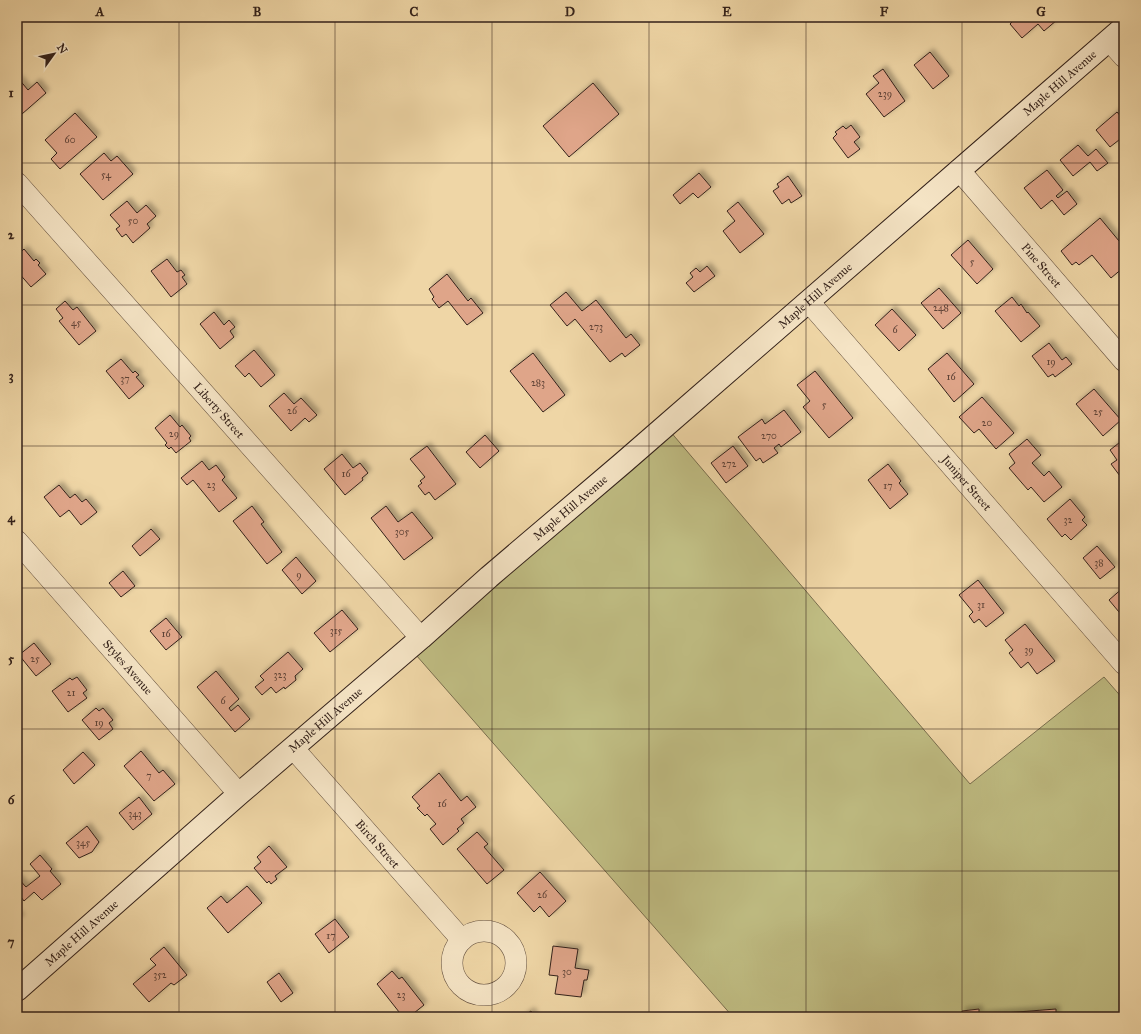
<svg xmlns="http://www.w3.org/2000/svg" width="1141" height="1034" viewBox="0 0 1141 1034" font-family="'IM FELL Great Primer',serif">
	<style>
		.green { fill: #bfbc82; stroke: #796e4e }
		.building { fill: #dfa589; stroke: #33211a; filter: url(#shadow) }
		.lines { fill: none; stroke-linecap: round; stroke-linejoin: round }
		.street-casing { stroke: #624e3d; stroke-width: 22 }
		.secondary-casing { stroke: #33211a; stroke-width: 24 }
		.street { stroke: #f5e4c5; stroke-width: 21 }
		.secondary { stroke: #f5e4c5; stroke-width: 22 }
		.grid { fill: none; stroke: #33211a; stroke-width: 1; stroke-opacity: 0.55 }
		.labels { text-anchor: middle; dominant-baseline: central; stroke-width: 3; stroke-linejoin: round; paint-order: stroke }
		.number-label { font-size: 10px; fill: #5e4236 }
		.street-label { font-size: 12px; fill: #33211a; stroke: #f5e4c5 }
		.neatline { fill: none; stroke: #33211a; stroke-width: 1.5 }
		.grid-label { font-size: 13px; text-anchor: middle; font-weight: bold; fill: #33211a }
	</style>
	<defs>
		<filter id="shadow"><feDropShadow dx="3.5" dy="-3.5" stdDeviation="2" flood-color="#0004"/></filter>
	</defs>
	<rect width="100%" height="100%" fill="#efd6a6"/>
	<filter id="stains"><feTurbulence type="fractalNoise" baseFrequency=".005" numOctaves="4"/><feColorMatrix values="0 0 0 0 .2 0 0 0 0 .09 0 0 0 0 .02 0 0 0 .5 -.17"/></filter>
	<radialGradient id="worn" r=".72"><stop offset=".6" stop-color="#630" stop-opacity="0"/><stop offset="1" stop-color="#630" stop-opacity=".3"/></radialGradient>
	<path class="green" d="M 669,430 L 970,784 L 1104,677 L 1124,700 L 1124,1017 L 733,1017 L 409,647 Z"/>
	<path class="building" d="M 1013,17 L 1054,17 L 1057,20 L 1044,31 L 1038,24 L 1022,38 L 1010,24 L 1015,19 Z
		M 930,52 L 949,76 L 933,89 L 914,65 Z
		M 883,69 L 905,101 L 884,117 L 866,94 L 879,83 L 873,76 Z
		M 18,78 L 28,90 L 37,82 L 46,93 L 22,114 L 17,107 Z
		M 593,83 L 619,114 L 569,157 L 543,126 Z
		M 1117,112 L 1124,120 L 1124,136 L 1110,147 L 1096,130 Z
		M 75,113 L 97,137 L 60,169 L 51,159 L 57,153 L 45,140 Z
		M 851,125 L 860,137 L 854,142 L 860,149 L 848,158 L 833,138 L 837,134 L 835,132 L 843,126 L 846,129 Z
		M 1078,145 L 1088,156 L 1096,149 L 1108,163 L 1097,171 L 1090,162 L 1073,176 L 1060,160 Z
		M 104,153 L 111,161 L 117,156 L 133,174 L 103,200 L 80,174 Z
		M 1047,170 L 1063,190 L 1056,196 L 1058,198 L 1067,191 L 1077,204 L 1064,215 L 1052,200 L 1041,209 L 1024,188 Z
		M 699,173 L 711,187 L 698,198 L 693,193 L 680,204 L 673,195 Z
		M 788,176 L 802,196 L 791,203 L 789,199 L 782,204 L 773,191 L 779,187 L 777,184 Z
		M 127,201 L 137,213 L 146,205 L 156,216 L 147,224 L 150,228 L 133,243 L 126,234 L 122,237 L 116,229 L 120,226 L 110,215 Z
		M 738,202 L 764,234 L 740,253 L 723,231 L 735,221 L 727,211 Z
		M 1100,218 L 1124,247 L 1124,267 L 1111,278 L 1092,255 L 1079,265 L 1076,262 L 1072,265 L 1061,251 Z
		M 968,240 L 993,269 L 977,284 L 951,255 Z
		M 24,249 L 34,261 L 36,259 L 40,263 L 38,265 L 46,274 L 31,287 L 17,271 L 17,256 Z
		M 167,259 L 177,272 L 181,270 L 185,275 L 182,277 L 187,284 L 171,297 L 151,271 Z
		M 707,266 L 715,276 L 694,292 L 686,283 L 693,277 L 690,273 L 696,268 L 700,272 Z
		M 447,274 L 468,301 L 471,298 L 483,313 L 467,325 L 448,301 L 439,308 L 432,299 L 434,297 L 429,289 Z
		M 939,288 L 961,313 L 943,329 L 921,303 Z
		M 566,292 L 582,311 L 596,300 L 626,338 L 631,334 L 640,345 L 625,357 L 622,353 L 610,362 L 575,319 L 567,326 L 550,305 Z
		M 1012,297 L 1019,306 L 1021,304 L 1027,313 L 1028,312 L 1040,326 L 1021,342 L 995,311 Z
		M 65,301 L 73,310 L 77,307 L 96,331 L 79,345 L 59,321 L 63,318 L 56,309 Z
		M 892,309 L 916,335 L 899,351 L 875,325 Z
		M 214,312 L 224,325 L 229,320 L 235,327 L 230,331 L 234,337 L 220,349 L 200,324 Z
		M 1049,343 L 1062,360 L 1066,357 L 1072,364 L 1055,377 L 1053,374 L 1048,377 L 1032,356 Z
		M 254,350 L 275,375 L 261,387 L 249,373 L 245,377 L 235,366 Z
		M 533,353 L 565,395 L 543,412 L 510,371 Z
		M 947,353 L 974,384 L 954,402 L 928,369 Z
		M 121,359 L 133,373 L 135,371 L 139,375 L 136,377 L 144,386 L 129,399 L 106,371 Z
		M 815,371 L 853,418 L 829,438 L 803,407 L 810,401 L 797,385 Z
		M 1094,389 L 1121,420 L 1103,436 L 1076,404 Z
		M 284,393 L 294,404 L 301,398 L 317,415 L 309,422 L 305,418 L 291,431 L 269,406 Z
		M 982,397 L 1014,433 L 996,449 L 979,429 L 974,433 L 959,417 Z
		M 784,410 L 801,432 L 781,447 L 779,444 L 774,448 L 778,453 L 763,463 L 760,458 L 756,461 L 738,437 L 762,419 L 765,424 Z
		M 170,415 L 180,427 L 182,425 L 191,436 L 189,438 L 191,441 L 176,453 L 171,447 L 169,449 L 165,445 L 167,443 L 155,428 Z
		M 485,435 L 499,451 L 480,468 L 466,452 Z
		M 1027,439 L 1041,455 L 1032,463 L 1044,476 L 1049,471 L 1062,487 L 1044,502 L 1031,487 L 1028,490 L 1009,468 L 1015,463 L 1009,454 Z
		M 1124,439 L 1124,479 L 1123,480 L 1111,464 L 1117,460 L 1110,450 Z
		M 427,446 L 456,484 L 435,500 L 429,492 L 425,495 L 418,486 L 422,483 L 420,481 L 425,477 L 410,459 Z
		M 733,446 L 748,466 L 726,483 L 711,463 Z
		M 342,454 L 353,468 L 360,463 L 368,473 L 362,478 L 363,480 L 345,495 L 324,469 Z
		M 202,461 L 209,470 L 216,465 L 225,477 L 222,480 L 237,498 L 219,512 L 193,480 L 187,485 L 181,478 Z
		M 888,464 L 901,481 L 899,483 L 908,494 L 890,509 L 868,480 Z
		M 59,485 L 70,498 L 75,494 L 82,502 L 86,499 L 97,512 L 81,525 L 69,510 L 60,517 L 44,497 Z
		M 1070,499 L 1085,517 L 1082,520 L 1087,525 L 1071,540 L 1065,534 L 1062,537 L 1047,519 Z
		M 252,506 L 264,522 L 261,524 L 282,552 L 267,564 L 233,521 Z
		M 386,506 L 398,522 L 412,512 L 433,538 L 404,560 L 371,518 Z
		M 151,529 L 160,539 L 140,556 L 132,546 Z
		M 1097,546 L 1115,567 L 1100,579 L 1083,558 Z
		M 296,557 L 316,581 L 302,594 L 282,570 Z
		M 123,571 L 135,586 L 121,597 L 109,583 Z
		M 978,580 L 1004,613 L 986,627 L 979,619 L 974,623 L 969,616 L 973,612 L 959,595 Z
		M 1124,587 L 1124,618 L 1109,600 Z
		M 342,610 L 358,629 L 330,652 L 314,633 Z
		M 166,618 L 182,637 L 166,650 L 150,631 Z
		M 1025,624 L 1055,661 L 1037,674 L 1028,662 L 1021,668 L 1009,653 L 1013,650 L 1005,640 Z
		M 34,643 L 51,664 L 36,676 L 19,655 Z
		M 288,652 L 303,669 L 295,676 L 296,680 L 285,689 L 284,687 L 276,693 L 271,687 L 262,695 L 255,687 L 264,680 L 260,676 Z
		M 216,671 L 239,699 L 229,708 L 231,711 L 238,705 L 250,719 L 235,732 L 197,687 Z
		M 77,677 L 87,690 L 83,693 L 87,698 L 68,712 L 52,691 L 70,678 L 72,680 Z
		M 96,708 L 99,711 L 103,708 L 113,720 L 109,723 L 113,729 L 99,740 L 82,720 Z
		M 141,751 L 159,773 L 163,770 L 175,784 L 154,801 L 124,766 Z
		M 83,752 L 95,765 L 74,784 L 63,770 Z
		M 439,773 L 461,801 L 467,796 L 476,807 L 461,819 L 464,823 L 457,829 L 459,831 L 443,845 L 430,829 L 436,824 L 427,814 L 425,816 L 417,808 L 420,806 L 412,797 Z
		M 139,797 L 152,814 L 133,830 L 119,813 Z
		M 87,826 L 99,842 L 92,852 L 79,858 L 66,843 Z
		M 477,832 L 488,844 L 484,847 L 504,870 L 487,884 L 457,849 Z
		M 269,846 L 287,867 L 275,876 L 277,879 L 271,884 L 269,881 L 267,883 L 254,868 L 261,862 L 257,857 Z
		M 40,855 L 52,869 L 50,871 L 61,884 L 42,900 L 34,892 L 24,901 L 17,892 L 17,877 L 26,887 L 40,876 L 30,864 Z
		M 540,872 L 566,901 L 549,917 L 540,906 L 534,912 L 517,893 Z
		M 247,886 L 262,903 L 228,933 L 207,908 L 221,896 L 227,903 Z
		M 17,913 L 21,918 L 17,921 Z
		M 335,919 L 349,937 L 329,953 L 315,934 Z
		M 553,946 L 578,949 L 575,968 L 589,970 L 587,980 L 584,980 L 581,997 L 555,994 L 558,976 L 549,975 Z
		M 164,947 L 187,975 L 174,985 L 171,983 L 149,1002 L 133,984 L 156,965 L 150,959 Z
		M 392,971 L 399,979 L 402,977 L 424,1005 L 409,1017 L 403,1017 L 377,984 Z
		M 279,973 L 293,993 L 281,1002 L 267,982 Z
		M 979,1009 L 979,1015 L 1056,1009 L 1056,1017 L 962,1017 L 962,1011 Z
		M 531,1011 L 535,1017 L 522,1017 Z"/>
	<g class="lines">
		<g class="street-casing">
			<g id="street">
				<path d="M 1109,40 L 1124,57"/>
				<path id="s1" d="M 959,170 L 1124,361"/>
				<path id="s2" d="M 17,183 L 421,638"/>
				<path id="s3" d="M 809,302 L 1124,664"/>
				<path id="s4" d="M 17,541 L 239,794"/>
				<path id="s5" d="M 293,748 L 462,940"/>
				<circle cx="484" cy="963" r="32"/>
			</g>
		</g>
		<g class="secondary-casing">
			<g id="secondary">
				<path id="s6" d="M 17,990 L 239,794 L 421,638 L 489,577 L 624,462 L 1124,27"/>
			</g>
		</g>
		<use href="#street" class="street"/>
		<use href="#secondary" class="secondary"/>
	</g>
	<path class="grid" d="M 179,17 L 179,1017M 335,17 L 335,1017M 492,17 L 492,1017M 649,17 L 649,1017M 806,17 L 806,1017M 962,17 L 962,1017M 17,163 L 1124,163M 17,305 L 1124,305M 17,446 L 1124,446M 17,588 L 1124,588M 17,729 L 1124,729M 17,871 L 1124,871"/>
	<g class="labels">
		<g class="number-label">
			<text x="885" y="94">239</text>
			<text x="70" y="140">60</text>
			<text x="106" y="175">54</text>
			<text x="133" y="221">50</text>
			<text x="972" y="262">5</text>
			<text x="941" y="308">248</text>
			<text x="76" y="323">45</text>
			<text x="596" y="327">273</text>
			<text x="895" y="330">6</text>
			<text x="1051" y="362">19</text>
			<text x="951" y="377">16</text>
			<text x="125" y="379">37</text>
			<text x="538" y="383">283</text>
			<text x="824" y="405">5</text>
			<text x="292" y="411">26</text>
			<text x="1098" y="412">25</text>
			<text x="987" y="423">20</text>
			<text x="174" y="434">29</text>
			<text x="769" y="436">270</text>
			<text x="729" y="464">272</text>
			<text x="346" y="474">16</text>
			<text x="211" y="485">23</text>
			<text x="888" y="486">17</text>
			<text x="1068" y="520">32</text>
			<text x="402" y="532">305</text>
			<text x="1099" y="563">38</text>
			<text x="299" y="575">9</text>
			<text x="981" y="605">31</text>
			<text x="336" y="631">315</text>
			<text x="166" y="634">16</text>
			<text x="1029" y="650">39</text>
			<text x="35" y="659">25</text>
			<text x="280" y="675">323</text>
			<text x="71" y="693">21</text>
			<text x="223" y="701">6</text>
			<text x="99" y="723">19</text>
			<text x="149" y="776">7</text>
			<text x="442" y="804">16</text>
			<text x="135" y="814">343</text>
			<text x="83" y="843">345</text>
			<text x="542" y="895">26</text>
			<text x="331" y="936">17</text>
			<text x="567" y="972">30</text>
			<text x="160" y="975">352</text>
			<text x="401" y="995">23</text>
		</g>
		<g class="street-label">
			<text stroke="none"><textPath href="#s6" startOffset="1382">Maple Hill Avenue</textPath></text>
			<text stroke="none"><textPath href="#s1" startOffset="126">Pine Street</textPath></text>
			<text stroke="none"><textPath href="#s6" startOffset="1058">Maple Hill Avenue</textPath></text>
			<text stroke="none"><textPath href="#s2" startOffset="304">Liberty Street</textPath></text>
			<text stroke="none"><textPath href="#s3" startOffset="240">Juniper Street</textPath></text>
			<text stroke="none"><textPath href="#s6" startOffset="734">Maple Hill Avenue</textPath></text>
			<text stroke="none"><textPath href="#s4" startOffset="168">Styles Avenue</textPath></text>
			<text stroke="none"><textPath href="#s6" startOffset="410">Maple Hill Avenue</textPath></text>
			<text stroke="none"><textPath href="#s5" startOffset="128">Birch Street</textPath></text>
			<text stroke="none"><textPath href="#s6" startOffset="86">Maple Hill Avenue</textPath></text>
		</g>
	</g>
	<rect width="1141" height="1034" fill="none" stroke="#efd6a6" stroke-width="44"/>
	<g transform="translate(54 54) rotate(57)" stroke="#f5e4c5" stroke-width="3" paint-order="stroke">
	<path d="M0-3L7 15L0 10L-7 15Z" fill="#33211a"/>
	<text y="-6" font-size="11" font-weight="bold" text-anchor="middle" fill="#33211a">N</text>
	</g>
	<rect x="22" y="22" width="1097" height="990" class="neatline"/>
	<g class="grid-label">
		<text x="100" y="16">A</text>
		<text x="257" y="16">B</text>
		<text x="414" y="16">C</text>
		<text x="570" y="16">D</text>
		<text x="727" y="16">E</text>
		<text x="884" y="16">F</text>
		<text x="1041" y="16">G</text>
		<text x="11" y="97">1</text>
		<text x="11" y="239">2</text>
		<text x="11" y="380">3</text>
		<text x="11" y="522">4</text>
		<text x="11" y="663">5</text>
		<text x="11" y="804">6</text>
		<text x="11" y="946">7</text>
	</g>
	<rect width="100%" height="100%" filter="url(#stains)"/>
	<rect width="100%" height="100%" fill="url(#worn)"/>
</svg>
